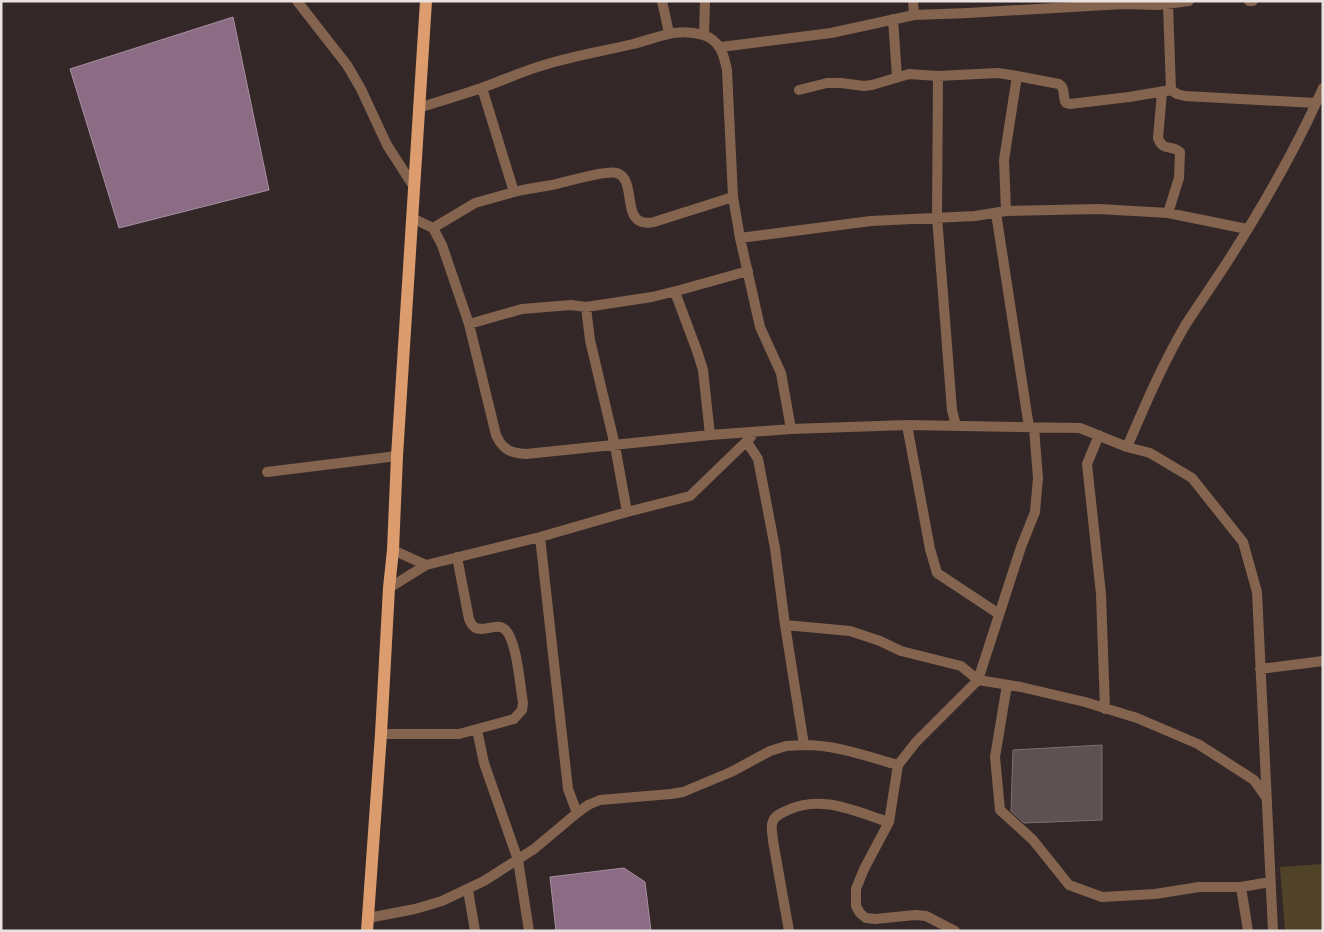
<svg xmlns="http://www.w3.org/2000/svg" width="1324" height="932" viewBox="0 0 1324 932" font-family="Manrope,sans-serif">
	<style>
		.green { fill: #514328 }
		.water { fill: #8c6b85; stroke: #a88fa1 }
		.building { fill: #5d5154; stroke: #7c7073 }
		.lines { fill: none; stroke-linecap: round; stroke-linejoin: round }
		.minor { stroke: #84644f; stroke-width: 10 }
		.primary { stroke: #dc9c6e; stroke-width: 12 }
	</style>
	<rect width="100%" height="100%" fill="#332827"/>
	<path class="green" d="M 1323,864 L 1323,931 L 1285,931 L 1280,867 Z"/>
	<path class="water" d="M 233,17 L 269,190 L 119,228 L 70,69 Z
		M 624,868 L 645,882 L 651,931 L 556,931 L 550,877 Z"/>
	<path class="building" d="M 1102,745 L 1102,820 L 1024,823 L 1011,811 L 1013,750 Z"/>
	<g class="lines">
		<path class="minor" d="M 297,1 L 347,65 L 361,89 L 387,145 L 414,187
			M 662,1 L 669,33
			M 913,1 L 914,15
			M 1249,1 L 1253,1
			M 1168,5 L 1171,90 L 1177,94 L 1185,96 L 1316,103
			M 893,19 L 897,77
			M 704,35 L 705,1
			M 721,47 L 831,33 L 914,15 L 968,13 L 1124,4 L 1158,5 L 1189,1
			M 938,76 L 937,217 L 952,410 L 956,426
			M 799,90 L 827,83 L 841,83 L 864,86 L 872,85 L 909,74 L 938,76 L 998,73 L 1017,76
			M 1162,92 L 1158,138 C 1163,152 1171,144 1180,152 L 1179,178 L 1168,213
			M 418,108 C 440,101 462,95 484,87 C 504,80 523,71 544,65 C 573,56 603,51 633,44 C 657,38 677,27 703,35 C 720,40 724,55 727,70 L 733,197 L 740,238 L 760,327 L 781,373 L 791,429
			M 514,192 C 526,189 539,187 552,185 C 565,182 606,170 617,173 C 636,180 623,216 642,222 C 646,223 650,223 654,222 L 733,197
			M 1006,211 L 1004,160 L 1017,76 L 1059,84 C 1066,88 1062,97 1066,103 L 1070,104 L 1129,97 L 1171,90
			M 996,213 L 1029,427 L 1034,428 L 1038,478 L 1035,512 L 1021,547 L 978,680 L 1021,687 L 1085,702 L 1137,718 L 1198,744 L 1254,780 L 1266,797
			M 412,218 L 433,228 L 442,245 L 469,324 L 496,435 C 503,450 510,453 526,454 L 710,435 L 791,429 L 907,425 L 1080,428 L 1127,447 L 1150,453 L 1192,478 L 1243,542 L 1257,592 L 1273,931
			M 433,228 L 475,203 L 514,192 L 482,88
			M 740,238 L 871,221 L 975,216 L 1006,211 L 1099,209 L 1168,213 L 1247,229
			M 675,292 L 697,351 L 703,370 L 710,435
			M 586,307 L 590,340 L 615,446 L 627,512
			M 469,324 L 522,309 L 571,305 L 586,307 L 652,297 L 680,290 L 748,271
			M 907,425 L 930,549 L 937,573 L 999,614
			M 1099,435 L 1087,464 L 1101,594 L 1105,709
			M 747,442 L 758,459 L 775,548 L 785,625 L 786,631 L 804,745 C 837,745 866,756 898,765 L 916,742 L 978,680 L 961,666 L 901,651 L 880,641 L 850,631 L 785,625
			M 1127,447 C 1145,405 1163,363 1186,324 C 1199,304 1213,284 1226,264 C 1262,208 1296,149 1323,88
			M 267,472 L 397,456
			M 540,537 L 568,789 L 577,813
			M 393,550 L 426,565
			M 389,588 L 426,565 L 540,537 L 627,512 L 690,496 L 751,437
			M 1260,669 L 1323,661
			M 1007,685 L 995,757 L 1000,810 L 1033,840 L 1069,885 L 1102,897 L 1155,894 L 1199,887 L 1241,887
			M 477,730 L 484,763 L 518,860 L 529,931
			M 381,734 L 459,734 L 514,719 L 522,710 L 523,703 C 520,687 517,636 503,628 C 495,623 480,634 473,626 C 471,624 470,621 469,619 L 457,557
			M 889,822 L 864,869 L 856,889 L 856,906 L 860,913 L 866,918 L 875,919 L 915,915 L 926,916 L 955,931
			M 468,890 L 475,931
			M 368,918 L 415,909 L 442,901 L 484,881 L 534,849 L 577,813 L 588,805 L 600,800 L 671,794 L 683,792 L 731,772 L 770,751 L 786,746 L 804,745
			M 789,931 L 773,841 C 773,835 770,827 773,821 C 775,815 782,813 788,810 C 822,794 856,812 889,822 L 898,765
			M 1248,931 L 1241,887 L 1270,882"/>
		<path class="primary" d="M 367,931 L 381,734 L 389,588 L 393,550 L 397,456 L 426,1"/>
	</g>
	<rect width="1324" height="932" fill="none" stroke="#e9e2e1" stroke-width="5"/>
</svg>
